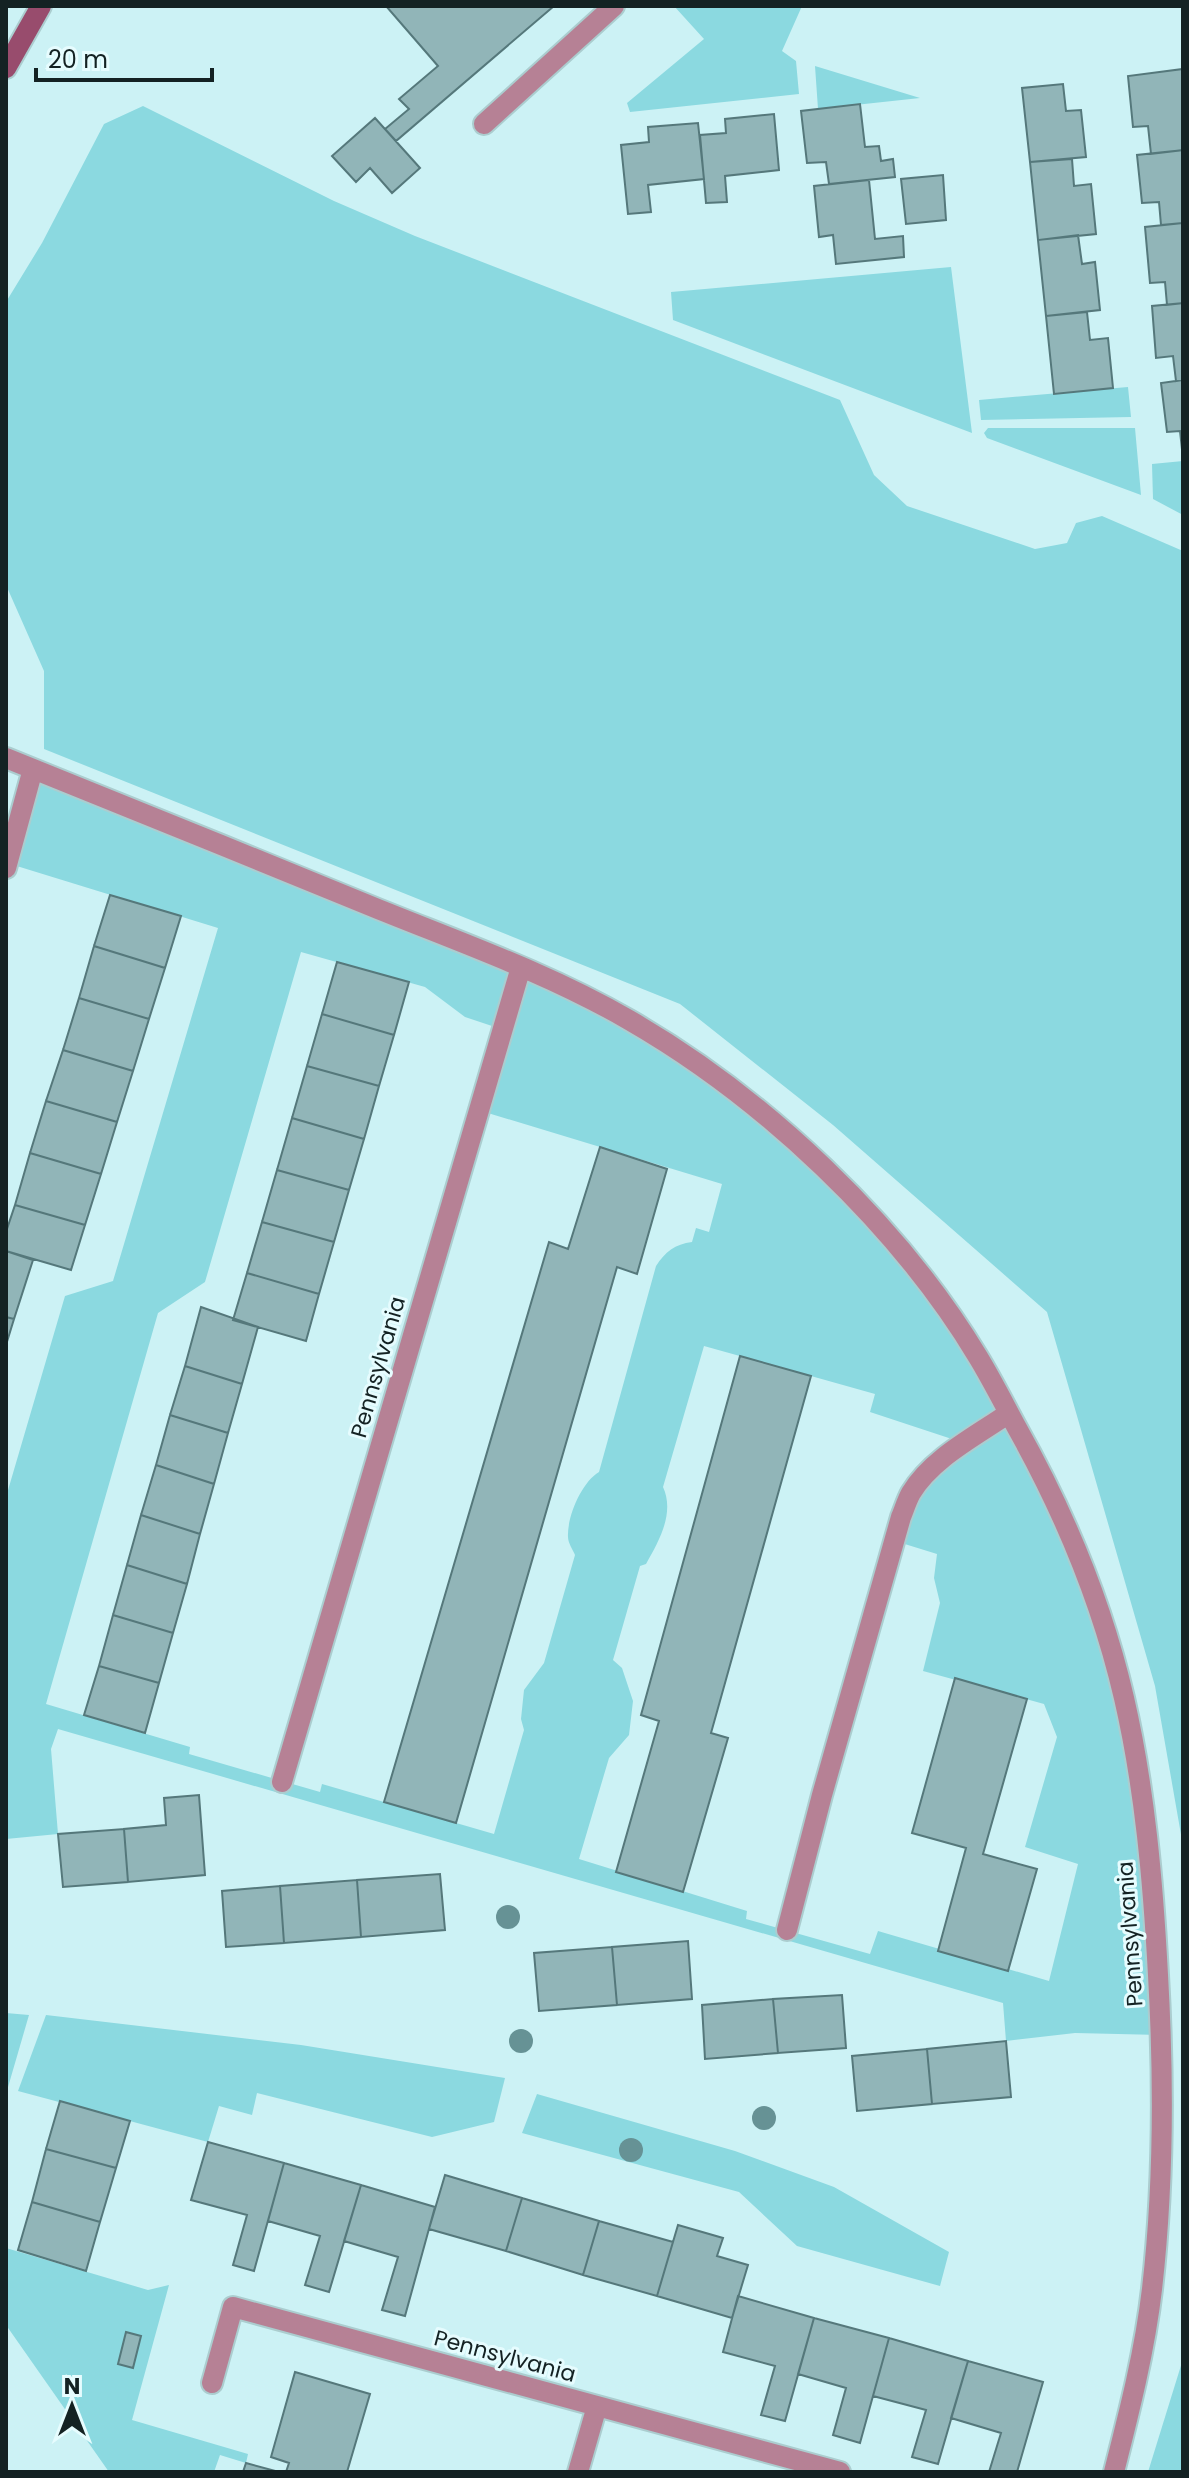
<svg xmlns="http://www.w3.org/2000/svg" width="1189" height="2478" viewBox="0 0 1189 2478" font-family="Poppins,sans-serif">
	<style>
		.green { fill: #8bd9e0; fill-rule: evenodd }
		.building { fill: #91b5b8; stroke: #55787b; stroke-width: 2 }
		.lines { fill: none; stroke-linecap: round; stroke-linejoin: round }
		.street-casing { stroke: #abcdcf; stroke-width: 24 }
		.secondary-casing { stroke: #abcdcf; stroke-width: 24 }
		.street { stroke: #b68195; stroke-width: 20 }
		.secondary { stroke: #984c6d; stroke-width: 20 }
		.tree { fill: #669295 }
		.labels { text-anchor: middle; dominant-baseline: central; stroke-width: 6; stroke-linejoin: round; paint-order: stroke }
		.street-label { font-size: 22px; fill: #142223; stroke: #e6fcfe }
	</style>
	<rect width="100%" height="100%" fill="#ccf2f5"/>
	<path class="green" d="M 674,6 L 802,6 L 782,51 L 796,61 L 799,94 L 630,112 L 627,103 L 704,39 Z
		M 815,66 L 920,98 L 818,109 Z
		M 143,106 L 334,201 L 415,236 L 840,400 L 874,475 L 907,506 L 1035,549 L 1067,543 L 1076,523 L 1102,516 L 1183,551 L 1183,1846 L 1155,1686 L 1047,1312 L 833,1125 L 680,1004 L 44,749 L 44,671 L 6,585 L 6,302 L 42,243 L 104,124 Z
		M 951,267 L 972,433 L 673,320 L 671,292 Z
		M 1128,387 L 1131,417 L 981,420 L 979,400 Z
		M 988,428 L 1135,428 L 1141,495 L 987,438 L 984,433 Z
		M 1183,461 L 1183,515 L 1153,499 L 1152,464 Z
		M 33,769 L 628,1019 L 781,1128 L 920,1273 L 1039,1466 L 1124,1695 L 1161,2035 L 1075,2033 L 1006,2041 L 1003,2003 L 58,1729 L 51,1749 L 58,1834 L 6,1839 L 6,1497 L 65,1296 L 113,1281 L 218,928 L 7,863 ZM 301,952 L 425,987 L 465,1017 L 501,1029 L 478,1110 L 722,1184 L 709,1232 L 696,1228 L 692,1242 C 675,1244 665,1252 656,1266 L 599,1472 C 582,1482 567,1516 568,1537 C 568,1543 573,1550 575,1555 L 544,1663 L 524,1690 L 521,1719 L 524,1730 L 494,1834 L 322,1784 L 320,1792 L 189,1754 L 190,1747 L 46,1704 L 158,1313 L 205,1282 ZM 704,1346 L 875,1394 L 870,1412 L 964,1443 L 901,1517 L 895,1541 L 937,1554 L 934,1578 L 940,1603 L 923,1671 L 1044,1704 L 1057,1737 L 1025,1847 L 1078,1864 L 1049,1981 L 878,1931 L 870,1954 L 746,1919 L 747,1911 L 579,1859 L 609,1758 L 629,1735 L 633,1701 L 622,1668 L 613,1660 L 640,1566 L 646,1564 C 659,1541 675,1513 663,1487 Z
		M 6,2013 L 29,2015 L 6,2094 Z
		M 46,2015 L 301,2045 L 505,2078 L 494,2122 L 432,2137 L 257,2093 L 252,2115 L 219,2106 L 208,2142 L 18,2091 Z
		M 537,2094 L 735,2151 L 834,2187 L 949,2252 L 940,2286 L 797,2246 L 739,2192 L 522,2133 Z
		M 6,2248 L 148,2290 L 169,2285 L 132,2420 L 248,2454 L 246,2463 L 220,2455 L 214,2472 L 109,2472 L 6,2325 Z
		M 1183,2359 L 1183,2472 L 1148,2472 Z"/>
	<path class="building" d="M 386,6 L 554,6 L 396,141 L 385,129 L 409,109 L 399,99 L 438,66 Z
		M 1183,69 L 1183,150 L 1151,154 L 1148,126 L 1133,127 L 1128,76 Z
		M 1063,84 L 1066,111 L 1081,110 L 1086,157 L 1030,162 L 1022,88 Z
		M 860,104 L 865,147 L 879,146 L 881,161 L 893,159 L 895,177 L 829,184 L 826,162 L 807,163 L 801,111 Z
		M 774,114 L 779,170 L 725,176 L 727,202 L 706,203 L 700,135 L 726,133 L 725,119 Z
		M 375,118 L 420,168 L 392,193 L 370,168 L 356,182 L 332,156 Z
		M 698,123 L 704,179 L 648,185 L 651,212 L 628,214 L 621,145 L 649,142 L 648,127 Z
		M 1183,150 L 1183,223 L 1161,225 L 1159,202 L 1142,203 L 1137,155 Z
		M 1072,159 L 1074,186 L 1091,184 L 1096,234 L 1038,240 L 1030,162 Z
		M 943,175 L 946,220 L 906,224 L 901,179 Z
		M 869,180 L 875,239 L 903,236 L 904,257 L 836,264 L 833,235 L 819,237 L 814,186 Z
		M 1183,223 L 1183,303 L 1167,305 L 1165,282 L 1150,283 L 1145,227 Z
		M 1078,235 L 1082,264 L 1095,262 L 1100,310 L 1046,316 L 1038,240 Z
		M 1183,303 L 1183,380 L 1176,381 L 1173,356 L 1156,358 L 1152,306 Z
		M 1087,312 L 1090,340 L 1108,338 L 1113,388 L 1054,394 L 1046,316 Z
		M 1183,380 L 1183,459 L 1180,431 L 1167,432 L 1161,383 Z
		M 110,895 L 181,916 L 165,968 L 94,946 Z
		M 94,946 L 165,968 L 149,1019 L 79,998 Z
		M 337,962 L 409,982 L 394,1035 L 322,1014 Z
		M 79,998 L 149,1019 L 133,1071 L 63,1050 Z
		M 322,1014 L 394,1035 L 379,1086 L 307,1066 Z
		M 63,1050 L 133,1071 L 117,1122 L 46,1101 Z
		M 307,1066 L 379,1086 L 364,1139 L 292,1118 Z
		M 46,1101 L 117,1122 L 101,1174 L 30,1153 Z
		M 292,1118 L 364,1139 L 349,1190 L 277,1170 Z
		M 600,1147 L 667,1169 L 637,1274 L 617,1267 L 456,1823 L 384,1802 L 549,1242 L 568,1249 Z
		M 30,1153 L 101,1174 L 85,1225 L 15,1205 Z
		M 277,1170 L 349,1190 L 334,1242 L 262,1222 Z
		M 15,1205 L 85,1225 L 71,1270 L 6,1251 L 6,1232 Z
		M 262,1222 L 334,1242 L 319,1294 L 247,1273 Z
		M 6,1251 L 33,1260 L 14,1319 L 6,1317 Z
		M 247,1273 L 319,1294 L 306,1341 L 233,1320 Z
		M 201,1307 L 258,1327 L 242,1384 L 185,1366 Z
		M 6,1317 L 14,1319 L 6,1345 Z
		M 740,1356 L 811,1376 L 711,1733 L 728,1738 L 683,1892 L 616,1872 L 659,1721 L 641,1715 Z
		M 185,1366 L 242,1384 L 228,1433 L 170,1415 Z
		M 170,1415 L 228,1433 L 214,1484 L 156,1465 Z
		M 156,1465 L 214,1484 L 200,1534 L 141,1515 Z
		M 141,1515 L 200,1534 L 187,1584 L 127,1565 Z
		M 127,1565 L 187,1584 L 173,1633 L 113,1615 Z
		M 113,1615 L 173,1633 L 159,1683 L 99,1666 Z
		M 99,1666 L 159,1683 L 145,1733 L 84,1715 Z
		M 955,1678 L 1027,1699 L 983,1854 L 1037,1869 L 1008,1971 L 938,1951 L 966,1848 L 912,1833 Z
		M 199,1795 L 205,1875 L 128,1882 L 124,1829 L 166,1825 L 164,1798 Z
		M 124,1829 L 128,1882 L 63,1887 L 58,1834 Z
		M 440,1874 L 445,1930 L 361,1937 L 357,1880 Z
		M 357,1880 L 361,1937 L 284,1943 L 280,1886 Z
		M 280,1886 L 284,1943 L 226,1947 L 222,1891 Z
		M 688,1941 L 692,1999 L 617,2005 L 612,1947 Z
		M 612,1947 L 617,2005 L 539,2011 L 534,1953 Z
		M 842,1995 L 846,2048 L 778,2053 L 773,1999 Z
		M 773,1999 L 778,2053 L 705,2059 L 702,2005 Z
		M 1006,2041 L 1011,2097 L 932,2104 L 927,2049 Z
		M 927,2049 L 932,2104 L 857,2111 L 852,2056 Z
		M 60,2101 L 130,2121 L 116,2168 L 46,2149 Z
		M 208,2142 L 284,2163 L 254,2271 L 233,2265 L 247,2215 L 191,2200 Z
		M 46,2149 L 116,2168 L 100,2222 L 32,2202 Z
		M 284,2163 L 361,2185 L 329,2292 L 305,2285 L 320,2236 L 268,2221 Z
		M 445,2175 L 522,2198 L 506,2251 L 429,2229 Z
		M 361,2185 L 435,2207 L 405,2316 L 382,2310 L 398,2257 L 344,2241 Z
		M 522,2198 L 599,2221 L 583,2275 L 506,2251 Z
		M 32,2202 L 100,2222 L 86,2271 L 18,2250 Z
		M 599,2221 L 673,2242 L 657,2296 L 583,2275 Z
		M 678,2225 L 723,2238 L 717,2256 L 748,2265 L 732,2318 L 657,2296 Z
		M 738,2296 L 814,2318 L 785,2421 L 761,2415 L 775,2366 L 723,2352 Z
		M 814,2318 L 889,2338 L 860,2443 L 833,2435 L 846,2388 L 798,2374 Z
		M 126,2332 L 141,2336 L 133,2368 L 118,2364 Z
		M 889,2338 L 968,2361 L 938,2464 L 912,2457 L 926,2410 L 873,2396 Z
		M 968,2361 L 1043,2382 L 1017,2472 L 989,2472 L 1001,2433 L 951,2418 Z
		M 295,2372 L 370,2394 L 347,2472 L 286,2472 L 289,2463 L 271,2457 Z
		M 246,2463 L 279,2472 L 243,2472 Z"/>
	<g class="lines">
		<g class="street-casing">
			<path id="street" d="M 484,124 L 614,6
				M 6,758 C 128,807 251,857 373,907 C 459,942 548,973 629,1020 C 763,1097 898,1224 978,1357 C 992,1380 1004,1404 1017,1428 C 1064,1512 1102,1603 1124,1698 C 1145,1789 1153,1882 1158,1975 C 1164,2080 1164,2185 1152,2289 C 1145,2350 1129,2413 1114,2472
				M 6,868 L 33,769
				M 282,1782 L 521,967
				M 787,1930 L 822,1795 L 901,1517 C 904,1510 907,1500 911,1493 C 932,1458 976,1436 1009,1413
				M 212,2383 L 233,2307 L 840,2472
				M 578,2472 L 597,2406"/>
		</g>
		<g class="secondary-casing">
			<path id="secondary" d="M 6,68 L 41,6"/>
		</g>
		<use href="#street" class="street"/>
		<use href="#secondary" class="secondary"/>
	</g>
	<g class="tree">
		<circle cx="508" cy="1917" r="12"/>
		<circle cx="521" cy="2041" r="12"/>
		<circle cx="764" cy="2118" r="12"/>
		<circle cx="631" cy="2150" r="12"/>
	</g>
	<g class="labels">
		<g class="street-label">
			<text transform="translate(378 1367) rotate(-74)">Pennsylvania</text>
			<text transform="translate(1130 1934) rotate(-94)">Pennsylvania</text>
			<text transform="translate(505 2356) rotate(15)">Pennsylvania</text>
		</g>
	</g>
	<rect width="1189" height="2478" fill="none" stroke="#142223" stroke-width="16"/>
	<g transform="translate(72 2406)" stroke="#e6fcfe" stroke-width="6" paint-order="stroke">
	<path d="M0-6L14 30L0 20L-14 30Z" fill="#142223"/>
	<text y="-12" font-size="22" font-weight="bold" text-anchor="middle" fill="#142223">N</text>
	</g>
	<path d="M36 68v12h176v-12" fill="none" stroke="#142223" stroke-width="4"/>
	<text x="48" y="68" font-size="24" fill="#142223" stroke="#e6fcfe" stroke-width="6" paint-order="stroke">20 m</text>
</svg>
